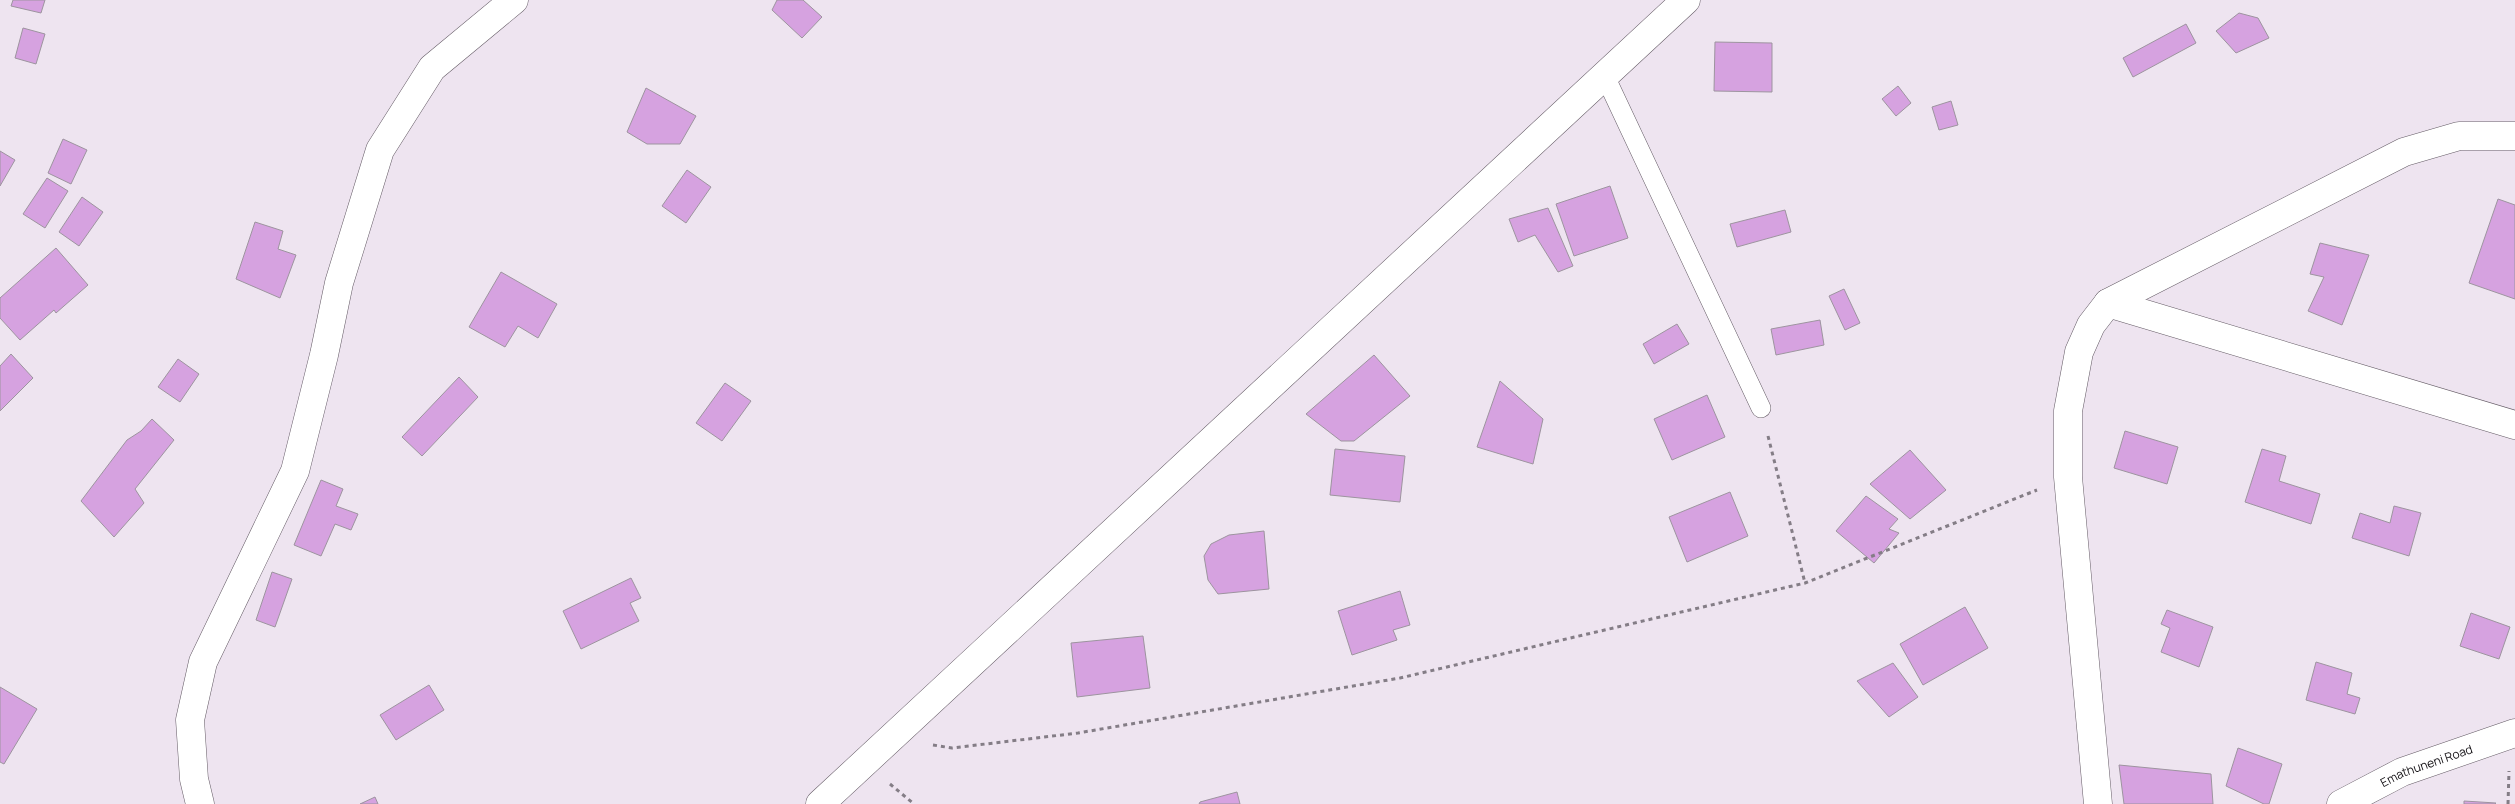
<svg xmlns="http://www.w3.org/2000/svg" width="2515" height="804" viewBox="0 0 2515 804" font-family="Manrope,sans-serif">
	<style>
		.building { fill: #d6a2e0; stroke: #9d949f }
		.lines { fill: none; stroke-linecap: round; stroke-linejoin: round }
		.lane-casing { stroke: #655c66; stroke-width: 20 }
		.street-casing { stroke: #655c66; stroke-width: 29 }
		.path { stroke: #847d86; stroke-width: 3; stroke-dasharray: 4 4; stroke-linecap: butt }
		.lane { stroke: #fff; stroke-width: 19 }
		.street { stroke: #fff; stroke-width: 28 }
		.labels { text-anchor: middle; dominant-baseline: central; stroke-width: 4; stroke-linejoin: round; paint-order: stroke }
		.street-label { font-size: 12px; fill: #110e12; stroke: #fff }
	</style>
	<rect width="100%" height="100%" fill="#eee4f0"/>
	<path class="building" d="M 13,0 L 45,0 L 41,13 L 11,6 Z
		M 777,0 L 803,0 L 822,17 L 802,38 L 772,10 Z
		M 2239,13 L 2258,18 L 2269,38 L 2236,53 L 2216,31 Z
		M 2186,24 L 2196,43 L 2133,77 L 2123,58 Z
		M 23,28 L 45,34 L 36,64 L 15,58 Z
		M 1715,42 L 1772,43 L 1772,92 L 1714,91 Z
		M 1898,86 L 1911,103 L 1896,116 L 1882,99 Z
		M 646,88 L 696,116 L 680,144 L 647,144 L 627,132 Z
		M 1951,101 L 1958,125 L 1939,130 L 1932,107 Z
		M 63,139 L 87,150 L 71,184 L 48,173 Z
		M 0,151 L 15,160 L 0,186 Z
		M 687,170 L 711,187 L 686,223 L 662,206 Z
		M 47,178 L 68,191 L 45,228 L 23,214 Z
		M 1610,186 L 1628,238 L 1574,256 L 1556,204 Z
		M 82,197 L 103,212 L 79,246 L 59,232 Z
		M 2498,199 L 2515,205 L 2515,299 L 2469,283 Z
		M 1548,208 L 1573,266 L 1558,272 L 1535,235 L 1518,242 L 1509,219 Z
		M 1785,210 L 1791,232 L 1737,247 L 1730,224 Z
		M 255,222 L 283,231 L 278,249 L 296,255 L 280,298 L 236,279 Z
		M 2320,243 L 2369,255 L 2342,325 L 2308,311 L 2324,277 L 2310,274 Z
		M 56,248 L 88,285 L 56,313 L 54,310 L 20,340 L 0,318 L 0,298 Z
		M 501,272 L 557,304 L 538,338 L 518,326 L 505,347 L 469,327 Z
		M 1844,289 L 1860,323 L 1845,330 L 1829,296 Z
		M 1820,320 L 1824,345 L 1776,355 L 1771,329 Z
		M 1677,324 L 1689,344 L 1654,364 L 1643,344 Z
		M 11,354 L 33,378 L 0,411 L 0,366 Z
		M 1374,355 L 1410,396 L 1354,441 L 1341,441 L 1306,414 Z
		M 178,359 L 199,374 L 180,402 L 158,387 Z
		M 459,377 L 478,397 L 422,456 L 402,437 Z
		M 1500,381 L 1543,419 L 1533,464 L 1477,447 Z
		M 725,383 L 751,401 L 722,441 L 696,423 Z
		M 1707,395 L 1725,437 L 1672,460 L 1654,419 Z
		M 152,419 L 174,440 L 135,489 L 144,503 L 114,537 L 81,501 L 127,440 L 141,431 Z
		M 2125,431 L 2178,447 L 2167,484 L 2114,468 Z
		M 1335,449 L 1405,456 L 1400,502 L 1330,495 Z
		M 2262,449 L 2286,456 L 2279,481 L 2320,494 L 2311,524 L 2245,502 Z
		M 1910,450 L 1946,490 L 1910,519 L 1870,484 Z
		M 321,480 L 343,489 L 336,506 L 358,514 L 351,530 L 335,524 L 321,556 L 294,545 Z
		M 1730,492 L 1748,536 L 1687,562 L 1669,517 Z
		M 1866,496 L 1898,519 L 1889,529 L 1899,533 L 1874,563 L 1836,531 Z
		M 2394,506 L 2421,513 L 2409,556 L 2352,538 L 2360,513 L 2390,523 Z
		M 1264,531 L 1269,589 L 1218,594 L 1208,580 L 1204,556 L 1211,544 L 1229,535 Z
		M 272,572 L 292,579 L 275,627 L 256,620 Z
		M 631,578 L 641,598 L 630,603 L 639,621 L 581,649 L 563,611 Z
		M 1400,591 L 1410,625 L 1393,630 L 1397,640 L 1352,655 L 1338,611 Z
		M 1965,607 L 1988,648 L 1923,685 L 1900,644 Z
		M 2167,610 L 2213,627 L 2199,667 L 2161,652 L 2170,628 L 2161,624 Z
		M 2471,613 L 2510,627 L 2499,659 L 2460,646 Z
		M 1143,636 L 1150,688 L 1077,697 L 1071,643 Z
		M 2316,662 L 2352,673 L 2347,694 L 2360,698 L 2355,714 L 2306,700 Z
		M 1893,663 L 1918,697 L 1889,717 L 1857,681 Z
		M 429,685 L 444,710 L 396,740 L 380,715 Z
		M 0,687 L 37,709 L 4,764 L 0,762 Z
		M 2238,748 L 2282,764 L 2269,804 L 2264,804 L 2226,786 Z
		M 2119,765 L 2211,774 L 2213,804 L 2124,804 Z
		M 1237,792 L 1240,804 L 1199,804 L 1200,802 Z
		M 375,797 L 378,804 L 360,804 Z
		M 2464,801 L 2496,803 L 2495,804 L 2464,804 Z"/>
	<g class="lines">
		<g class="lane-casing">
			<path id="lane" d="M 1604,74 L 1761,408"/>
		</g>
		<g class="street-casing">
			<g id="street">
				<path d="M 2108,303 L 2515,425"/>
				<path d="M 200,804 L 194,779 L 190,720 L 203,662 L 295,471 L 324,355 L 339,283 L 380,150 L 432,68 L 514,0"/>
				<path d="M 820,804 L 1686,0"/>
				<path d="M 2098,804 L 2068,477 L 2068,411 L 2079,352 L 2091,325 L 2108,303 L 2404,152 L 2459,136 L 2515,136"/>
				<path id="s1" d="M 2341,804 L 2402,772 L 2515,733"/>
			</g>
		</g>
		<path class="path" d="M 1768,436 L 1805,583
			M 933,745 L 952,748 L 1078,733 L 1400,678 L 1805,583 L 2037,490
			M 890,784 L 914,804
			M 2508,804 L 2509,771"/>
		<use href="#lane" class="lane"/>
		<use href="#street" class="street"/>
	</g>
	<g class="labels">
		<g class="street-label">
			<text stroke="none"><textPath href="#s1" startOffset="94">Emathuneni Road</textPath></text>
		</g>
	</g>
</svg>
